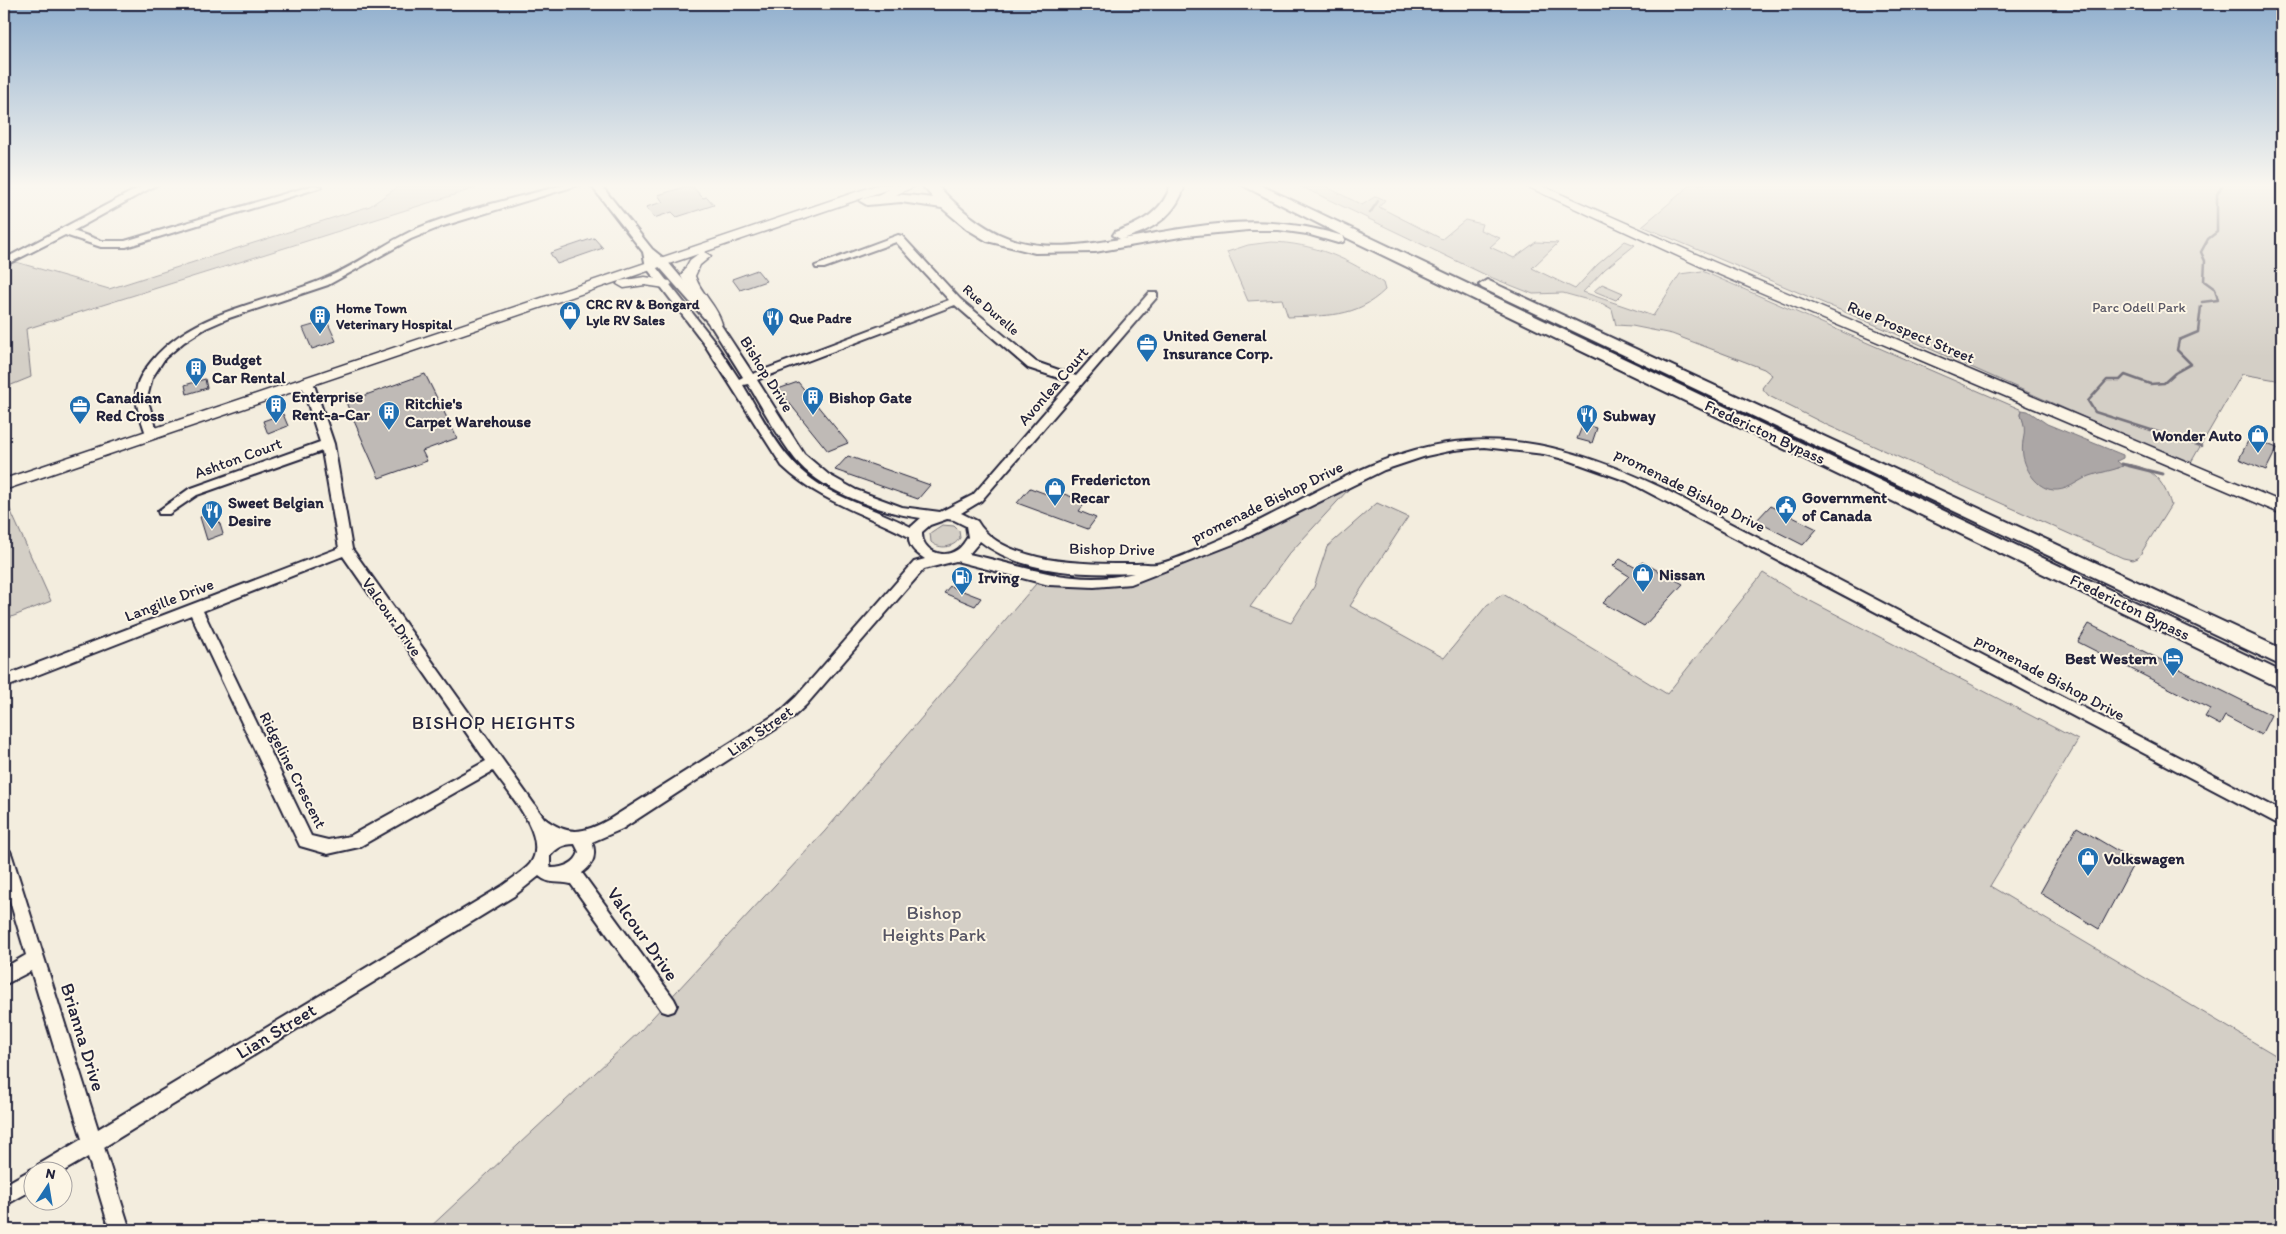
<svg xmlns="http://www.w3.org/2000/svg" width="2286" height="1234" viewBox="0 0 2286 1234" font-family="Itim,sans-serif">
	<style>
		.green { fill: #d4cfc6; stroke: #7b7880 }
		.water { fill: #aca7a6; stroke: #75727b }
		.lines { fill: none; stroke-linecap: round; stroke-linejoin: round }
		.stream-far1 { stroke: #75727b; stroke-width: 2.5 }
		.stream { stroke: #75727b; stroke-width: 3 }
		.building { fill: #bfbab6; stroke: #22223b }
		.minor-casing { stroke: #22223b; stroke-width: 4 }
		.major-casing { stroke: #22223b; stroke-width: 3 }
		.highway-casing { stroke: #22223b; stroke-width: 4 }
		.minor { fill: #fcf5e5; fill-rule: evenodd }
		.major { fill: #fcf5e5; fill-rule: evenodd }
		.highway { fill: #fcf5e5; fill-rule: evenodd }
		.labels { text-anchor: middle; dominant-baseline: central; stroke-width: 4; stroke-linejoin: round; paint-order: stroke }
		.far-poi-label { font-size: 14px; font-weight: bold; fill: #22223b; stroke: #fcf5e5; text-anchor: start }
		.far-park-label { font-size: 14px; fill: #575665; stroke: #fcf5e5 }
		.far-street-label { font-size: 14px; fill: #22223b; stroke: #fcf5e5 }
		.street-label { font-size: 16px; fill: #22223b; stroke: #fcf5e5 }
		.poi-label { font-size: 16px; font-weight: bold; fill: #22223b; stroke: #fcf5e5; text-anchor: start }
		.quarter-label { font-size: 19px; letter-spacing: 1px; fill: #22223b; stroke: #fcf5e5 }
		.near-park-label { font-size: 19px; fill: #575665; stroke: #fcf5e5 }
		.near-street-label { font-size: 19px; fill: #22223b; stroke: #fcf5e5 }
	</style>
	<rect width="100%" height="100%" fill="#f3edde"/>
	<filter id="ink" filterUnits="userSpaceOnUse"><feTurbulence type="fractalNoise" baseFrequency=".02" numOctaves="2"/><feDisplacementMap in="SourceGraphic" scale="10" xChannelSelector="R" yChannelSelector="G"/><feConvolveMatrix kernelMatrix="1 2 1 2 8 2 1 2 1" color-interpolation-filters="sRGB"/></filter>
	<g filter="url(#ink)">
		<path class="green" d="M 402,184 L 460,184 L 476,188 L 26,329 L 31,377 L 4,388 L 4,317 L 7,316 L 4,308 L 4,263 L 9,260 L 109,289 L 370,206 Z
			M 1296,184 L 1321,184 L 1362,205 L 1376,196 L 1385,200 L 1379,207 L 1442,239 L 1465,220 L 1482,224 L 1480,230 L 1500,238 L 1490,247 L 1514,258 L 1536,242 L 1558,243 L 1532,268 L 1575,289 L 1597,265 L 1625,241 L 1635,245 L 1605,269 L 1583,292 L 1653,316 L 1680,274 L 1702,271 L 2022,410 L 2021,415 L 2026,430 L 2023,442 L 2039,484 C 2059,494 2069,484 2088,476 C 2098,472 2108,469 2119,468 L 2122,464 C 2149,464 2164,480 2171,505 L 2138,558 L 2133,560 L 2123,558 L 1827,425 L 1769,396 L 1762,388 L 1772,375 L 1764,369 L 1672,334 L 1632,326 L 1616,325 L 1612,309 L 1603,304 L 1563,293 L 1533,294 L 1490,277 Z
			M 1692,184 L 2282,184 L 2282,381 L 2242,374 L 2190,464 L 1894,333 L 1642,226 Z
			M 1271,242 C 1313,243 1350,259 1383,283 L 1385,290 C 1355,319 1326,315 1288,317 L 1282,299 L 1248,301 L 1227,252 L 1248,245 Z
			M 1602,284 L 1623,293 L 1616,300 L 1594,291 Z
			M 1360,477 L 1289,554 L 1250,607 L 1291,623 L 1314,587 L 1327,547 L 1377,503 L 1408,517 L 1350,606 L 1444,658 L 1487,605 L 1503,594 L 1667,694 L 1763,573 L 1795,593 L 2078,740 L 1990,886 L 2282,1059 L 2282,1230 L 427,1230 L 640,1031 L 825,831 L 1041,578 L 1068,581 L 1147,575 Z
			M 4,496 L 51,601 L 4,620 Z
			M 942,525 L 954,526 L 959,531 L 960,538 C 953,548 940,550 931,542 L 930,533 Z"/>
		<path class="water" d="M 2022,410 L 2028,411 L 2047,424 L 2123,455 L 2123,458 L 2117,461 L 2123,466 C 2113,471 2100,472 2090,476 C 2081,479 2074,485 2066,488 C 2043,497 2027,475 2023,456 C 2020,438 2029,435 2021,415 Z"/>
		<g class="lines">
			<path class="stream-far1" d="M 1370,213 L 1378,201
				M 2202,302 L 2218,300 L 2215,289 L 2204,281 L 2205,261 L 2201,252 L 2208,239 L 2217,232 L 2217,194 L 2223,184
				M 2201,306 L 2198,332 L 2179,340 L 2177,350 L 2191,364 L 2175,373 L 2164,383 L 2150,384 L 2125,375 L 2120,380 L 2107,380 L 2088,401 L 2095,412 L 2201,446"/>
			<path class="stream" d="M 2122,464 L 2162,474"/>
		</g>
		<path class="building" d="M 691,185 L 703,198 L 707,197 L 714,205 L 677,217 L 672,212 L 654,218 L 646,207 L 663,202 L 658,195 Z
			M 594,238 L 603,248 L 557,264 L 550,253 Z
			M 757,270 L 766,281 L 740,290 L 732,279 Z
			M 327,321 L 336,341 L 312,349 L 303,328 Z
			M 425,374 L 457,438 L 422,451 L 427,461 L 379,478 L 344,398 L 359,393 L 360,397 Z
			M 205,379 L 207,388 L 187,394 L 185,385 Z
			M 798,382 L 848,443 L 828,451 L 778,389 Z
			M 283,414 L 288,426 L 268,434 L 263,421 Z
			M 1583,424 L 1597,428 L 1592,443 L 1577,439 Z
			M 2250,437 L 2277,448 L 2266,470 L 2239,459 Z
			M 848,456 L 930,485 L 918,499 L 835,470 Z
			M 1030,488 L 1060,499 L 1064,494 L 1086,502 L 1079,511 L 1096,518 L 1088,529 L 1017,503 Z
			M 1770,506 L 1817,529 L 1803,545 L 1756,521 Z
			M 216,511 L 223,534 L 207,540 L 200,517 Z
			M 1620,559 L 1636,568 L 1642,562 L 1683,584 L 1644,626 L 1603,603 L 1629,576 L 1613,566 Z
			M 950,586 L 981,598 L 975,606 L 944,593 Z
			M 2089,624 L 2271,715 L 2261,735 L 2225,716 L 2220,725 L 2205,717 L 2210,709 L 2078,642 Z
			M 2077,827 L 2135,861 L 2099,929 L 2040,893 Z"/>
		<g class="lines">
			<g class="minor-casing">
				<path id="minor" d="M 146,184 L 158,184 L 73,231 L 102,241 L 125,241 L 314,185 L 322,187 L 126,247 L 101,247 L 65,235 L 4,266 L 4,259 Z
					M 567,184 L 582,184 L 443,226 L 411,239 L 328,285 L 229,318 L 206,328 L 184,342 L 165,358 L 152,378 L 147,398 L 158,434 L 152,438 L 146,434 C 140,415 130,395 141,376 C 180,312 258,306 321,280 C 355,267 384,243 418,228 C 466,208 517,198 567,184 Z
					M 590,184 L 600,184 L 652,249 L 667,261 L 719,322 L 753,374 L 949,300 L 896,242 L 824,268 L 816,268 L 815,266 L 898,235 L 902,236 L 960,299 L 1036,362 L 1076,376 L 1149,293 L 1157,293 L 1157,297 L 981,501 L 961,513 L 977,521 C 990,544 1021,554 1047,559 C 1077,564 1107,564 1137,564 C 1143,563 1151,565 1156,564 C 1172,562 1197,550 1212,543 C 1292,510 1368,452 1455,442 C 1528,433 1597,458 1662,488 L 2282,811 L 2282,826 L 1627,481 L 1571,461 L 1544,454 L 1484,447 L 1454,450 L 1426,456 L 1384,470 L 1236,543 L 1131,584 L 1094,587 L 1049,585 L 956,561 L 924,569 L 806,705 L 791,719 L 622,829 L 592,842 C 597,855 593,865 582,873 L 674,999 L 677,1005 L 674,1011 L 668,1013 L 662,1011 L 571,884 C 560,881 549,885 539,876 L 514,896 L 104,1147 L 130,1230 L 110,1230 L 88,1157 L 62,1172 L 32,1172 L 32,1190 L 4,1206 L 4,1185 L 32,1169 L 36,1171 L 38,1165 L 82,1139 L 31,971 L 4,985 L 4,968 L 26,955 L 4,881 L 4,849 L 10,851 L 12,856 L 98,1129 L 502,886 C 511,879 523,872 530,864 C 550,837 508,793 493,771 L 359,847 L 328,854 L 300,846 L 191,615 L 4,688 L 4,676 L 339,548 L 322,451 L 197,495 L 169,514 L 159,514 L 158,511 L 189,489 L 320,442 L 301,382 L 303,379 L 307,378 L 313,382 L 334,444 L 352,549 L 544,818 C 568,837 585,833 610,819 L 781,711 L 796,697 L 914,562 L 925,559 C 917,554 908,547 909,537 C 864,513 820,502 782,466 L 703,342 L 646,267 L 643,252 ZM 655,262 L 711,326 L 743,377 L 739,379 L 712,338 L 656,267 ZM 955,305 L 1028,368 L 1071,382 L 973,495 L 940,512 L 902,507 L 856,490 L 829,475 L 804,454 L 757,380 ZM 748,384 C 763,409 777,435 795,459 C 820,491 882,513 921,518 L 911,527 C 871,506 821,496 791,460 C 772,438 758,410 743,385 ZM 947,519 L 954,520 L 966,526 L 968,537 C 965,541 962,547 957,550 C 942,560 921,550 922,532 L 930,525 ZM 980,541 C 1022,574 1083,575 1134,573 C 1074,588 1026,566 969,554 ZM 343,556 L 486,761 L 350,836 L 328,840 L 311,836 L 203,611 ZM 575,844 L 579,852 C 576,863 564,868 552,868 L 550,866 L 550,856 C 557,848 563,844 575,844 Z"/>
			</g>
			<g class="major-casing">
				<path id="major" d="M 880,184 L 898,184 L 897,186 L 903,184 L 920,184 L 886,199 L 878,199 L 876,196 L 889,189 L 704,252 L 711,256 L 700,265 L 695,276 C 701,294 717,305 722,324 L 720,327 L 710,327 L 703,310 L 687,288 L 681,276 L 690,260 L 698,254 L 4,490 L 4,479 Z
					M 1522,184 L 1538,184 L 1714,262 L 2282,502 L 2282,514 L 1704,268 Z
					M 645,277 L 670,281 L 672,284 L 665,288 L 645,285 L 624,288 L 617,284 L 619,281 Z"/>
			</g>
			<g class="highway-casing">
				<path id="highway" d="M 921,184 L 936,184 C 996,248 1034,254 1120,239 L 1113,235 L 1115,232 C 1141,223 1163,212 1171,184 L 1185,184 C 1177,215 1152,231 1122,239 C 1203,225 1261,211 1343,236 L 1240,184 L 1258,184 L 2282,672 L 2282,689 L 1343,236 L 1345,239 L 1343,242 L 1338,243 L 1307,234 L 1279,230 L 1248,230 L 1186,236 L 1095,252 L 1035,253 L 987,241 L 967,229 L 942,208 L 901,202 L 867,205 L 860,201 C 869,189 919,196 933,198 Z
					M 1487,280 L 2282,649 L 2282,666 L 1482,288 L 1479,285 Z"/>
			</g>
			<use href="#minor" class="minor"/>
			<use href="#major" class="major"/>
			<use href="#highway" class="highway"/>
		</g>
	</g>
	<linearGradient id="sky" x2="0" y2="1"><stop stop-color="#90afce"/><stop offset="0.52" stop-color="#faf7f0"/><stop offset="1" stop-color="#faf7f0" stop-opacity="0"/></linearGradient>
	<rect width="2286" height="357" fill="url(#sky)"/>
	<defs>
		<g id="shop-pin" transform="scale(1.125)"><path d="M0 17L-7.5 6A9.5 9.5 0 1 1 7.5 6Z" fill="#1f6fb2" stroke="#fcf5e5"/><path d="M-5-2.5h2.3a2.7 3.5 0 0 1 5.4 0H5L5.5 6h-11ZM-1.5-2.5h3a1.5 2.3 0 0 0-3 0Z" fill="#fff"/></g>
		<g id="building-pin" transform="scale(1.125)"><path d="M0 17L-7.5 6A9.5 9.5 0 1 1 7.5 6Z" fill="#1f6fb2" stroke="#fcf5e5"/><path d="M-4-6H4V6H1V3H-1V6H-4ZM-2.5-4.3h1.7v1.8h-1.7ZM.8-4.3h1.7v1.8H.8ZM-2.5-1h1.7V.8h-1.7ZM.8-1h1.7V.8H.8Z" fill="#fff"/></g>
		<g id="restaurant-pin" transform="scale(1.125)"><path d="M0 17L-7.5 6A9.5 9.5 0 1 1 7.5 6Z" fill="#1f6fb2" stroke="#fcf5e5"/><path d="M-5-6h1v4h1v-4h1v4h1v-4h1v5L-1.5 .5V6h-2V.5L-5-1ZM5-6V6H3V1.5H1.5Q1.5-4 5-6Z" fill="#fff"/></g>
		<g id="office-pin" transform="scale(1.125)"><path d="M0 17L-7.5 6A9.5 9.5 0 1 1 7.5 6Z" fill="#1f6fb2" stroke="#fcf5e5"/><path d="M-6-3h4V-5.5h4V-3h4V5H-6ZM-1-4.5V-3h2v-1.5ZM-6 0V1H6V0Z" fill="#fff"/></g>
		<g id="civic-pin" transform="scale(1.125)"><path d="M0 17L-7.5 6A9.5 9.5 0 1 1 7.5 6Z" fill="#1f6fb2" stroke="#fcf5e5"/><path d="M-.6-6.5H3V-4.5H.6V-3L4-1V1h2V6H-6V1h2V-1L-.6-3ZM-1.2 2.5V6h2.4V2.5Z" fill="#fff"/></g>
		<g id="fuel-pin" transform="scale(1.125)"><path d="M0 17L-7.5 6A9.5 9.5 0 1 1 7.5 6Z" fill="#1f6fb2" stroke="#fcf5e5"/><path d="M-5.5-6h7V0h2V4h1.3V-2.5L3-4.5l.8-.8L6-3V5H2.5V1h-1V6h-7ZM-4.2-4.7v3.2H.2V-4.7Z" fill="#fff"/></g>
		<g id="hotel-pin" transform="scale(1.125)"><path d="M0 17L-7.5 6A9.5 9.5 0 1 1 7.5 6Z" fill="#1f6fb2" stroke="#fcf5e5"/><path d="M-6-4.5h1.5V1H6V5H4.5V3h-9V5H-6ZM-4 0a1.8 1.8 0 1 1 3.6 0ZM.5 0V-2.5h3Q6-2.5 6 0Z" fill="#fff"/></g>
	</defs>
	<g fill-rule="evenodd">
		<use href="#shop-pin" x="570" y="312"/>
		<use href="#building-pin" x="320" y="316"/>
		<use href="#restaurant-pin" x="773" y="318"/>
		<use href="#office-pin" x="1147" y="344"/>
		<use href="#building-pin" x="196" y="368"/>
		<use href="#building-pin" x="813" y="397"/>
		<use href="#building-pin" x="276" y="405"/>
		<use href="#office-pin" x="80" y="406"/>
		<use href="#building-pin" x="389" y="412"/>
		<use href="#restaurant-pin" x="1587" y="415"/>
		<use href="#shop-pin" x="2258" y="435"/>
		<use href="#shop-pin" x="1055" y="488"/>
		<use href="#civic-pin" x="1786" y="506"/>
		<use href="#restaurant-pin" x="212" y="511"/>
		<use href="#shop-pin" x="1643" y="574"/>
		<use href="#fuel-pin" x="962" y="577"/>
		<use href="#hotel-pin" x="2173" y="658"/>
		<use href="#shop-pin" x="2088" y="858"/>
	</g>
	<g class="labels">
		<g class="far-poi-label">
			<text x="586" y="304">CRC RV &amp; Bongard<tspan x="586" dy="16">Lyle RV Sales</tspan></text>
			<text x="336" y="308">Home Town<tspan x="336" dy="16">Veterinary Hospital</tspan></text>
			<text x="789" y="318">Que Padre</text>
		</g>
		<g class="far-park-label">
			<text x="2139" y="307">Parc Odell Park</text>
		</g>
		<g class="far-street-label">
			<text transform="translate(991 310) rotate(41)">Rue Durelle</text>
		</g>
		<g class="street-label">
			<text transform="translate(1911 332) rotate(23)">Rue Prospect Street</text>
			<text transform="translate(767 374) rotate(58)">Bishop Drive</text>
			<text transform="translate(1053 386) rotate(-49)">Avonlea Court</text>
			<text transform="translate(1765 432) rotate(25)">Fredericton Bypass</text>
			<text transform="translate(238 458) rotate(-20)">Ashton Court</text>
			<text transform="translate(1690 490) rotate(27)">promenade Bishop Drive</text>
			<text transform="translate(1267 502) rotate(-26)">promenade Bishop Drive</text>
			<text transform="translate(1112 549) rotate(1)">Bishop Drive</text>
			<text transform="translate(169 600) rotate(-21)">Langille Drive</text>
			<text transform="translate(2130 607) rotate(26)">Fredericton Bypass</text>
			<text transform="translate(392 617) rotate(55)">Valcour Drive</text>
			<text transform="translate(2050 677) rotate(28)">promenade Bishop Drive</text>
			<text transform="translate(760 731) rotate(-35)">Lian Street</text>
			<text transform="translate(293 770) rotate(63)">Ridgeline Crescent</text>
		</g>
		<g class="poi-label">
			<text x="1163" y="335">United General<tspan x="1163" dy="18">Insurance Corp.</tspan></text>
			<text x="212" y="359">Budget<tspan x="212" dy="18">Car Rental</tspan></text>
			<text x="292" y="396">Enterprise<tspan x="292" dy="18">Rent-a-Car</tspan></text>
			<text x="96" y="397">Canadian<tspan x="96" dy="18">Red Cross</tspan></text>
			<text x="829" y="397">Bishop Gate</text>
			<text x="405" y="403">Ritchie's<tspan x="405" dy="18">Carpet Warehouse</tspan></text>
			<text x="1603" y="415">Subway</text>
			<text x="2242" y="435" text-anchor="end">Wonder Auto</text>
			<text x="1071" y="479">Fredericton<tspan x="1071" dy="18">Recar</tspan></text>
			<text x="1802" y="497">Government<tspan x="1802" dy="18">of Canada</tspan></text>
			<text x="228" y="502">Sweet Belgian<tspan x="228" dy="18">Desire</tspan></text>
			<text x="1659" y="574">Nissan</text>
			<text x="978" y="577">Irving</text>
			<text x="2157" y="658" text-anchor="end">Best Western</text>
			<text x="2104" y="858">Volkswagen</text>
		</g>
		<g class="quarter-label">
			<text x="494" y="722">BISHOP HEIGHTS</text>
		</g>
		<g class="near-park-label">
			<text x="934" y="912">Bishop<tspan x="934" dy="22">Heights Park</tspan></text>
		</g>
		<g class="near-street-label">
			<text transform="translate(643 934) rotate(55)">Valcour Drive</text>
			<text transform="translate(276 1031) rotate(-31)">Lian Street</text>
			<text transform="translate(83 1037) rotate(73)">Brianna Drive</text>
		</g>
	</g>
	<rect width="2286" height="1234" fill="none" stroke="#fcf5e5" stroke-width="20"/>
	<rect x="10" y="10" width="2266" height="1214" fill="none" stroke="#22223b" stroke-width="2" filter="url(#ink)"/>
	<g transform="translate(48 1186) rotate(12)"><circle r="24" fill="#fcf5e5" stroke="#a5a1a1"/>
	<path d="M0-4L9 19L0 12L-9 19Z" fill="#1f6fb2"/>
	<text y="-8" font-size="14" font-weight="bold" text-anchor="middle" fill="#22223b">N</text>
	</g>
</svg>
